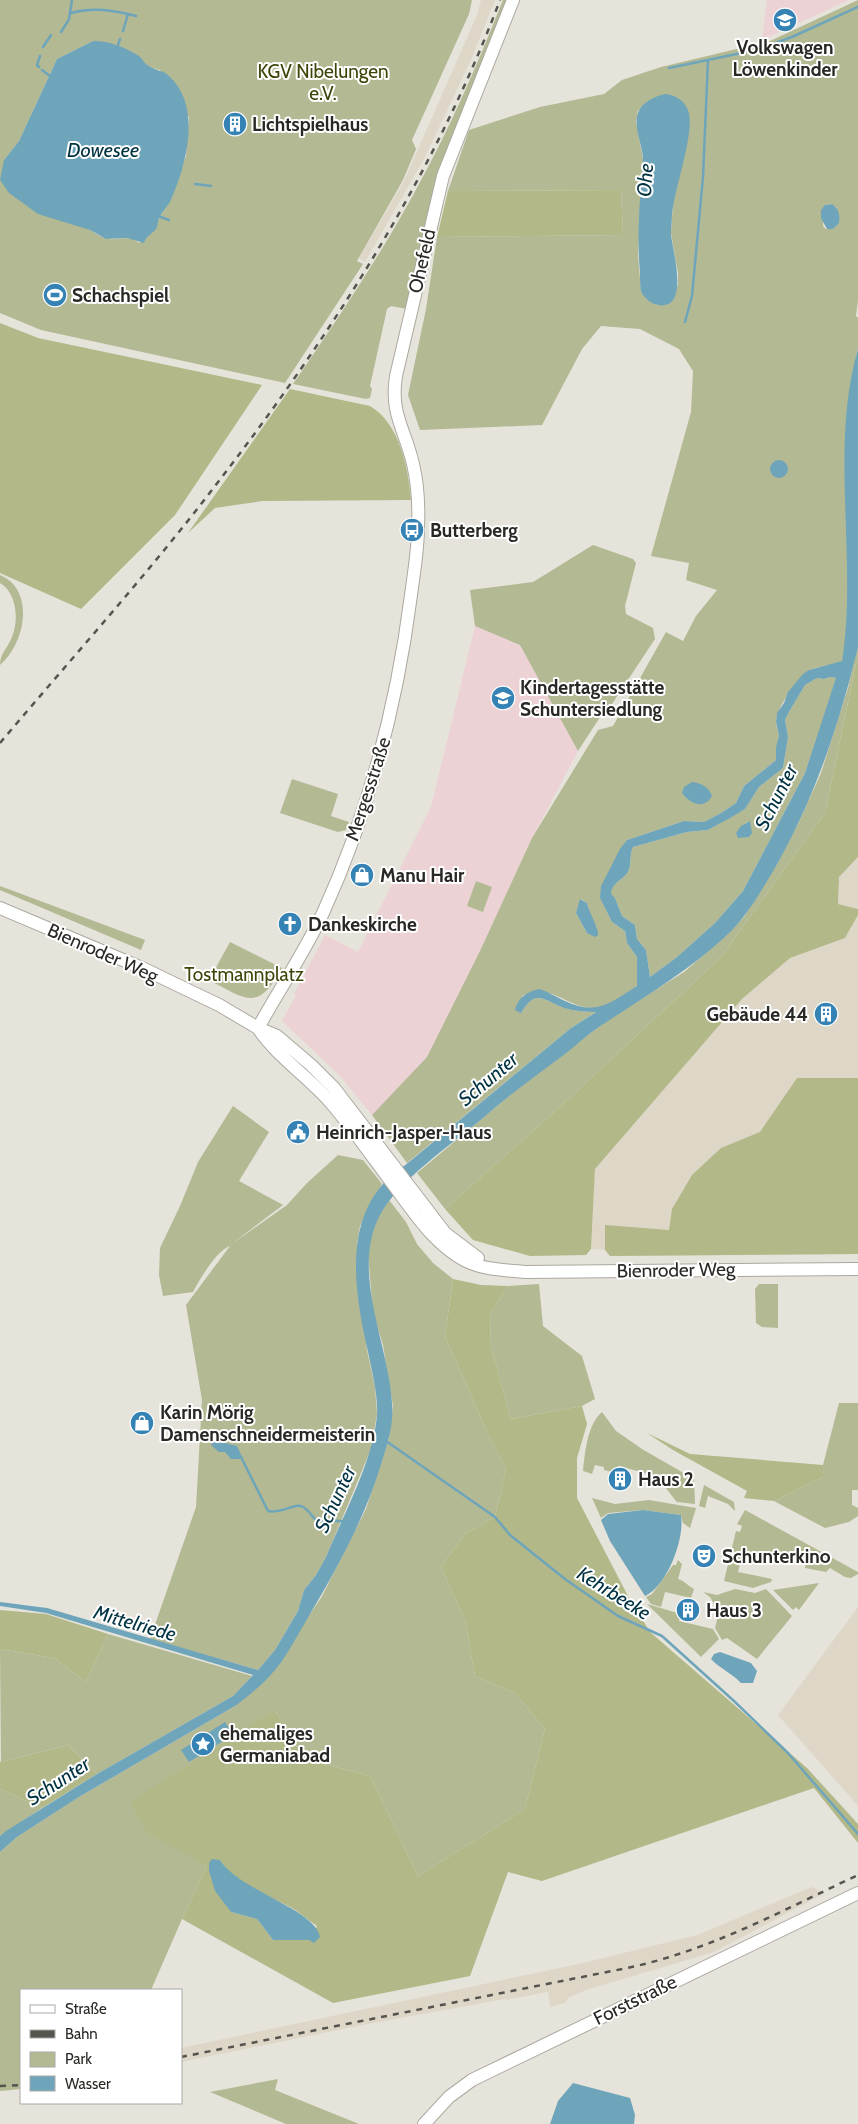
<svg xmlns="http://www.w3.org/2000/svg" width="858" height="2124" viewBox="0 0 858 2124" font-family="Cabin,sans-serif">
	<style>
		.built { fill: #ded7c8 }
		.education { fill: #ecd2d5 }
		.green { fill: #b3b993; fill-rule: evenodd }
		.forest { fill: #b2b888; fill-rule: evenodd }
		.water { fill: #6ea5bb; fill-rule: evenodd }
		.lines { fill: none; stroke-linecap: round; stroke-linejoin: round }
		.stream { stroke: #6ea5bb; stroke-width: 2.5 }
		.secondary-casing { stroke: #aba8a0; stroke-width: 14 }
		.secondary { stroke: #fff; stroke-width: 12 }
		.rail { stroke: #55544f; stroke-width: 2.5; stroke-dasharray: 6 6; stroke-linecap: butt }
		.labels { text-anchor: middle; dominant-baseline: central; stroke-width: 4; stroke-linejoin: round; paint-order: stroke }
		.poi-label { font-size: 19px; font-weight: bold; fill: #292825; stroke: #fff; text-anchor: start }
		.park-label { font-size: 19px; fill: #3e4307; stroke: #fff }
		.street-label { font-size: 19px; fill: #292825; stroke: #fff }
		.water-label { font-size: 20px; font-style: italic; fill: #003242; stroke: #fff }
	</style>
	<rect width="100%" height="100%" fill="#e6e3da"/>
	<path class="built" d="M 481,0 L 495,0 L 471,60 L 424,159 L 365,262 L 359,258 L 404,181 L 477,15 Z
		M 858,857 L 858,909 L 838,904 L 839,877 Z
		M 858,915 L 858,1254 L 610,1256 L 605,1250 L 591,1249 L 595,1169 L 742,999 L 790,958 L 845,938 Z
		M 858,1607 L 858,1806 L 778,1715 Z
		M 812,1887 L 825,1893 L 714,1952 L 586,1990 L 568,1998 L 565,2003 L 550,2007 L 548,1992 L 506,2000 L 505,1999 L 368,2024 L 181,2062 L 181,2048 L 583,1963 L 697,1935 Z"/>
	<path class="education" d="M 767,0 L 849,0 L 762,40 Z
		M 475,626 L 520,645 L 578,751 L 532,838 L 480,951 L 427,1057 L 372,1115 L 340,1076 L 282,1021 L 296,995 L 294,994 L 325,935 L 358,952 L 431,807 Z"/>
	<path class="green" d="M 0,0 L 472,0 L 469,14 L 412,140 L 416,149 L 403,180 L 357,261 L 363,264 L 285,383 L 41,330 L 0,313 ZM 93,41 C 103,45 154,70 160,70 L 189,117 L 186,156 L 169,203 L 159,218 L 156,228 L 139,243 C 130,235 119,240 108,239 C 102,238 95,233 90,230 L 4,160 L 19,141 L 57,59 Z
		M 503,0 L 508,0 L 481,70 L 407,309 L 391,306 L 387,309 L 370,386 L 372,389 L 370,398 L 366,399 L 293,384 C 337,320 381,255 418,186 C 451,126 478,63 503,0 Z
		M 858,0 L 858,300 L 856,316 L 858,318 L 858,349 L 851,381 L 847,438 L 850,599 L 845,646 L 842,661 C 835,664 812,668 808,671 C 797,679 776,709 776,722 C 776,727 779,732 779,737 C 778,746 776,752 776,760 L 744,786 L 736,803 L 721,813 L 704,822 L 684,821 L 627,840 L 600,897 L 612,922 L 625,931 L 627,943 L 637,957 L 637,986 C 627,993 615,1004 604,1007 C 572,1015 551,979 522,996 L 521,1013 C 536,987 544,1001 565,1008 C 576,1011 586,1013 597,1011 L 571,1028 L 407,1163 L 372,1115 L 427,1057 L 480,951 L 532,838 L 598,730 L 613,726 L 666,632 L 683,641 L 696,616 L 717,590 L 686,580 L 689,563 L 651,556 L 691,412 L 693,371 L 679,349 L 640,329 L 601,326 L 582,349 L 542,425 L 420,430 L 408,395 L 426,309 L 437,237 L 623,235 L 621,190 L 448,191 L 469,130 L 540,107 L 604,94 L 622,80 L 661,67 L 770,41 ZM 653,98 L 684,157 L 673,202 L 671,233 L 678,273 L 678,285 L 666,305 L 657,305 L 648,300 L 641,291 L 638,255 L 643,159 L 636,122 L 638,111 ZM 831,204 L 837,208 L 833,229 L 826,229 L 823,226 L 825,205 ZM 581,899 L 587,903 L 592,921 L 597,927 L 587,933 L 576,913 Z
		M 593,545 L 633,559 L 636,563 L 625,606 L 626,614 L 653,628 L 655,639 L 608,710 L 604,711 L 578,751 L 520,645 L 475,626 L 470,590 L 533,582 Z
		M 0,575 C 36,590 25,644 0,665 C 0,653 8,648 12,637 C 19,620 17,593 0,583 Z
		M 858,645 L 858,654 L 825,813 L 720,958 L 562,1105 L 445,1209 L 417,1173 L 527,1081 L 605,1022 L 684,972 L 727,935 L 744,917 L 778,862 L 798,824 L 821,773 L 848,688 Z
		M 830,677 L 837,678 L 805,773 L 743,891 L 715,923 L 677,957 L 650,977 L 646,950 L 637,939 L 635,925 L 622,916 L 615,898 L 610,894 C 612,882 622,881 628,872 C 632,864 629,855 633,847 L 687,832 L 708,830 L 745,809 L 759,787 L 783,768 L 788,737 L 785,720 L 789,712 L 805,685 L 817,678 L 824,679 ZM 747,822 L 750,822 L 751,833 L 749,836 L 741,837 L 736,833 Z
		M 292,779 L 338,794 L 331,816 L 349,822 L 346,830 L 338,832 L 280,813 Z
		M 476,881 L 492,887 L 483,912 L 467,906 Z
		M 0,886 L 145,940 L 141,950 L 0,890 Z
		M 230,942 L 282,968 C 258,1012 247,1000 209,980 Z
		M 233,1106 L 269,1132 L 239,1181 L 283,1205 L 230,1245 L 287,1205 L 307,1183 L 338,1155 L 363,1160 L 382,1184 L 360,1226 L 357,1244 L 357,1260 L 367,1350 L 375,1387 L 377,1414 L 371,1449 L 326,1557 L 316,1575 L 304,1590 L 298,1611 L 275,1650 L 258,1670 L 150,1639 L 196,1507 L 202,1400 L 186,1305 L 230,1246 C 216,1251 200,1279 193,1292 L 163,1296 L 159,1275 L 160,1248 L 180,1206 L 198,1162 Z
		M 389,1200 L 406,1222 L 417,1244 L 433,1263 L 453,1279 L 445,1336 L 488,1434 L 506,1469 L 495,1517 L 465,1534 L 441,1567 L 465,1620 L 475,1676 L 515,1693 L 545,1729 L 525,1809 L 418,1876 L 370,1776 L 304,1759 L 275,1710 L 198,1860 L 207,1866 L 182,1919 L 151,1990 L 21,1990 L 21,2089 L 0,2091 L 0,1852 L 17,1837 L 79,1797 L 235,1706 L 307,1618 L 321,1598 L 366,1509 L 389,1438 L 393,1406 L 383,1345 L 373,1312 L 368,1254 L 371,1237 L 378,1217 Z
		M 539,1284 L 543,1326 L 582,1356 L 595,1399 L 582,1406 L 511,1419 L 491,1347 L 490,1314 L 508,1286 Z
		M 759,1284 L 778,1284 L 778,1328 L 762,1327 L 756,1323 L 755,1289 Z
		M 839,1403 L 858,1403 L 858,1490 L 852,1490 L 852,1505 L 858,1508 L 858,1516 L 849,1522 L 825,1528 L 774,1501 L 823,1477 L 823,1465 Z
		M 602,1412 L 616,1431 L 642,1449 L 694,1479 L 695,1504 L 677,1502 C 667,1491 668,1485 652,1482 L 653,1475 L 618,1466 L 616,1473 L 604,1470 L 604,1467 L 595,1465 L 592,1474 L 583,1471 C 585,1453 587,1425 602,1412 Z
		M 704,1485 L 734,1502 L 735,1511 L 728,1504 L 708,1496 L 705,1508 L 699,1506 Z
		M 592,1498 L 615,1504 L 649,1500 L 696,1508 L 690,1528 L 683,1523 L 681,1515 L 643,1510 L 608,1513 L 601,1518 Z
		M 745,1510 L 858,1572 L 858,1574 L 851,1578 L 845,1577 L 830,1568 L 826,1572 L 805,1568 L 806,1562 L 771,1553 L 769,1560 L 755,1556 L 755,1553 L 743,1551 L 738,1572 L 772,1579 L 771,1582 L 753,1588 L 724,1581 L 736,1531 L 740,1532 L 742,1526 L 737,1524 Z
		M 678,1560 L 682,1564 L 678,1579 C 685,1581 688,1586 694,1589 L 691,1598 L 665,1592 L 661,1607 L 651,1604 L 646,1597 L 652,1594 L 673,1565 L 676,1565 Z
		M 819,1583 L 799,1610 L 796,1607 L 793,1610 L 773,1590 Z
		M 735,1589 L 755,1593 L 766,1589 L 792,1616 L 757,1659 L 727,1638 L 722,1640 L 715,1628 L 719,1612 L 710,1597 L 703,1592 L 717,1595 Z
		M 647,1604 L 681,1614 L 679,1621 L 713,1629 L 719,1639 L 701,1657 Z
		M 108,1634 L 252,1676 L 233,1696 L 97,1774 L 68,1745 L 1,1762 L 0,1649 L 54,1658 L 86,1682 Z
		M 0,1789 L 42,1808 L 0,1836 Z
		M 278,2079 L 275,2090 L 359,2124 L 286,2124 L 210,2092 Z"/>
	<path class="forest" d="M 621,190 L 623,235 L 437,237 L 448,191 Z
		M 0,323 L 38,338 L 262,385 L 175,515 L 81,609 L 0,573 Z
		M 290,389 L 370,406 C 400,424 408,467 411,500 L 262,501 L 215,508 L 188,533 Z
		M 858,654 L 858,857 L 839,877 L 838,904 L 858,909 L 858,915 L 845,938 L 790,958 L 742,999 L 595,1169 L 591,1249 L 586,1255 L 530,1256 L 473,1240 L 445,1209 L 562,1105 L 720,958 L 825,813 Z
		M 797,1078 L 858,1078 L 858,1254 L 610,1256 L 605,1250 L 605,1225 L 669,1230 L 672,1209 L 692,1175 L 721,1148 L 760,1132 Z
		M 453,1279 L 481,1285 L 508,1286 L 490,1314 L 491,1347 L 511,1419 L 582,1406 L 587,1424 L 577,1458 L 577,1498 L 628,1596 L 650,1632 L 807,1768 L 858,1824 L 858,1843 L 814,1788 L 542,1881 L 508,1872 L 470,1976 L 333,2003 L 182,1919 L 207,1866 L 146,1832 L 130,1802 L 275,1710 L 304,1759 L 370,1776 L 418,1876 L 525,1809 L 545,1729 L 515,1693 L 475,1676 L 465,1620 L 441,1567 L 465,1534 L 495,1517 L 506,1469 L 488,1434 L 445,1336 ZM 220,1860 C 232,1881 266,1894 288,1906 C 298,1911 307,1919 317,1926 L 309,1940 L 273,1940 L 257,1919 L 231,1912 Z
		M 647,1433 L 690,1454 L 823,1465 L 823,1477 L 774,1501 L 744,1498 L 747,1491 L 673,1450 Z
		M 0,1610 L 46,1614 L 108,1634 L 86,1682 L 54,1658 L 0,1649 Z
		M 68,1745 L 97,1774 L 42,1808 L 0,1789 L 0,1761 L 1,1762 Z"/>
	<path class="water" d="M 93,41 C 110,41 124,47 139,56 C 143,59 144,64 149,66 C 156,71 163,70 169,76 C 203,107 186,166 170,202 C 167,207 162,212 159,218 C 158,221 158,226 156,229 C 152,234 146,236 144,243 L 127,238 L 106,239 L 90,230 L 38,214 L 9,193 L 0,180 L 4,160 L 19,141 L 57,59 Z
		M 665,94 C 675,95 684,100 688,110 C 696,131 674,189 672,215 C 672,221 671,228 671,234 C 672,248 691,311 658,305 C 651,304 643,297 641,291 C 640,285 640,277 640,272 C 637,243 639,213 641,184 C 641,175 643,166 643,158 C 642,144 633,126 638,113 C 641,103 655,96 665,94 Z
		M 832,204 C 839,209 840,214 839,223 L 833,229 L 827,229 L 821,218 L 821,210 L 825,205 Z
		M 858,349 L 858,647 C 839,726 813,803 772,873 C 758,896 745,919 725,937 C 689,970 649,994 608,1021 C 591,1031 577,1045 561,1057 C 534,1077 508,1096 483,1118 C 452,1144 396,1182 379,1217 C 351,1273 389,1345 392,1403 C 394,1423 388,1443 382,1461 C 365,1519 336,1570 306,1621 C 298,1634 291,1648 282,1661 C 269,1679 253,1693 235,1706 L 79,1797 L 17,1837 L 0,1852 L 0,1836 L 6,1831 L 97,1774 L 233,1696 L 253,1675 L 46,1613 L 0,1606 L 0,1602 L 47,1608 L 258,1670 L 275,1650 L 298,1611 L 304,1590 L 316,1575 L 326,1557 C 344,1513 373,1462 377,1415 C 378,1394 372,1372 368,1352 C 356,1298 343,1229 383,1184 C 390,1176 400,1169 409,1162 L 571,1028 L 596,1012 C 585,1012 575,1011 564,1008 C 543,1000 536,988 521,1013 L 515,1010 C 518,997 527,992 539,989 C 549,992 556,997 565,1001 C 597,1016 610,1003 637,986 L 637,957 L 627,943 L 625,931 L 612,922 L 600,898 L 601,886 L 620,849 L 627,840 L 684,821 L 704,822 L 721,813 L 736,803 L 744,786 L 776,760 L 776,747 L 779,736 L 776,722 L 777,713 L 784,703 L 788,692 L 803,674 L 809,670 L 842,661 C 858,561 829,448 858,349 ZM 830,677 L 836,678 L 805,773 L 743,891 L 715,923 L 677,957 L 650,977 L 646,950 L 637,939 L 635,925 L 622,916 L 615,898 L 611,894 C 612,882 622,881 628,872 C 632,864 629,855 633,847 L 687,832 L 708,830 L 730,818 L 745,809 L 759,787 L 783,768 L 788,737 L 785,720 L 789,712 L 805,685 L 817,678 L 824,679 Z
		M770 469a9 9 0 1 1 18 0a9 9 0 1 1-18 0Z
		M 692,782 C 701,783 709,787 712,796 C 704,810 690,804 682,793 L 684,787 Z
		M 750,821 L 752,833 L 749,837 L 738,838 L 736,833 L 741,826 Z
		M 580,899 L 587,903 C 589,913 599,928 598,935 L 595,937 L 587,933 L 576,913 Z
		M 219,1440 L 223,1440 L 225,1443 L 237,1446 L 243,1459 L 231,1459 L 225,1452 L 219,1452 L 211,1445 L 214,1441 Z
		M 643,1510 L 681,1515 C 685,1539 667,1586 645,1596 L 610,1541 L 601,1520 L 608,1514 Z
		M 720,1652 L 751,1663 L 757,1671 L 753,1683 L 741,1683 C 732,1673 720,1669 711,1659 L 714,1654 Z
		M 225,1722 L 233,1735 L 189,1762 L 181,1750 Z
		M 212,1859 L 220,1860 C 238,1890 315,1909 320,1937 L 314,1943 L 309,1940 L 273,1940 L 257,1919 L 231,1912 L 215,1891 L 209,1871 L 209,1863 Z
		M 573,2083 L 630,2098 L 635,2115 L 634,2124 L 550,2124 L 558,2101 Z"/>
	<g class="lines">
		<path class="stream" d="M 71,13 C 93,7 113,10 136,16
			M 69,19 L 72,0
			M 123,31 L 128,14
			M 61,32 L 68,21
			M 118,45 L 120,39
			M 43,47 L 51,35
			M 39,67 L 37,65 L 40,56
			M 669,68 L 756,50 L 792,37 L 858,7
			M 42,70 L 50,76
			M 195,184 L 211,186
			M 158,216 L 169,220
			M 685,322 L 692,296 L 703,177 L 708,60
			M 386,1441 L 495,1517 L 510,1535 L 565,1579 L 618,1616 L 662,1636 L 734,1701 L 788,1753 L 858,1834
			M 241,1457 L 268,1511 C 284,1514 294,1502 303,1507 C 309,1510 312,1517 317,1521 L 342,1521"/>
		<g class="secondary-casing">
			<path id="secondary" d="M 0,908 L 142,968 L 219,1005 L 258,1028 L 277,1036 L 311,1065 L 334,1088 L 445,1233 L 478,1258
				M 258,1028 C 279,990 304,953 323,913 C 369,812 397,705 411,595 C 414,572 418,550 418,527 C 419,505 418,485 413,464 C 405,429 390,414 396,376 L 443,176 L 513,0
				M 258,1028 C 276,1056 309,1077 332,1104 C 355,1131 376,1162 398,1191 C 418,1218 436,1245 466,1261 C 484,1270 506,1270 525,1272 L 858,1269
				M 424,2124 L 449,2097 L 472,2080 L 858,1893"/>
		</g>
		<use href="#secondary" class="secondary"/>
		<path class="rail" d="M 0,743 C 71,659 145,577 212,490 C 328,340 433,178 500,0
			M 181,2057 L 627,1968 C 709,1951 783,1910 858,1875
			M 0,2086 L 21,2085"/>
	</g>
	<defs>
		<g id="school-disc" transform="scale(1.25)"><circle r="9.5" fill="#3582b4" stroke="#fff"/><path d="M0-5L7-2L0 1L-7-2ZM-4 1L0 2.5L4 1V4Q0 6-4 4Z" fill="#fff"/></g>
		<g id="building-disc" transform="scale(1.25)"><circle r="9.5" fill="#3582b4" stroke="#fff"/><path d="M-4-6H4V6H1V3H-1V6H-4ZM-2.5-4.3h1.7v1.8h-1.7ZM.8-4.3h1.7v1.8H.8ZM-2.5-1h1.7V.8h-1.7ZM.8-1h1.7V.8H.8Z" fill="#fff"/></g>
		<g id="stadium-disc" transform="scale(1.25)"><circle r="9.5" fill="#3582b4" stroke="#fff"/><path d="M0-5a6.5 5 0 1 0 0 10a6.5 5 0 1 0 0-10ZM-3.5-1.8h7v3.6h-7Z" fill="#fff"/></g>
		<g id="bus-disc" transform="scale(1.25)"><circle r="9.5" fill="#3582b4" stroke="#fff"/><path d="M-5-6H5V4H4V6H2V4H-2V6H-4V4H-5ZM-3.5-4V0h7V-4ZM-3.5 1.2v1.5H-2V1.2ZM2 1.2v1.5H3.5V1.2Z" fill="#fff"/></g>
		<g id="shop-disc" transform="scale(1.25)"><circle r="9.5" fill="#3582b4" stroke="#fff"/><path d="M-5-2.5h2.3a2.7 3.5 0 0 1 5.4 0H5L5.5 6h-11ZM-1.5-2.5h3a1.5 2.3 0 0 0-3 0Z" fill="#fff"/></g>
		<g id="church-disc" transform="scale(1.25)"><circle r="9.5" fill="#3582b4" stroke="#fff"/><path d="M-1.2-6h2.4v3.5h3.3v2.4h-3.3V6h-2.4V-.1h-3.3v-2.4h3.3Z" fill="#fff"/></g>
		<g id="civic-disc" transform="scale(1.25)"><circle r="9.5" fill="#3582b4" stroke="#fff"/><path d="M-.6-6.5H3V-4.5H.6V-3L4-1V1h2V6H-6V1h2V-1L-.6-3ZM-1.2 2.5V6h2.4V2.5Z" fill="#fff"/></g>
		<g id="theatre-disc" transform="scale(1.25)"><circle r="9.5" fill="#3582b4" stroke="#fff"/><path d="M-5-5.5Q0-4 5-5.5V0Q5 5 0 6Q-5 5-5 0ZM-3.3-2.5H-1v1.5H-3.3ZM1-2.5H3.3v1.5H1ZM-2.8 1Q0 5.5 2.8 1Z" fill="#fff"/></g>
		<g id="sight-disc" transform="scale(1.25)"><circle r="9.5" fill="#3582b4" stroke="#fff"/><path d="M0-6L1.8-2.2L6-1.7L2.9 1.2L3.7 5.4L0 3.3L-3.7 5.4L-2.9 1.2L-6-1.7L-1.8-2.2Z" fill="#fff"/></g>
	</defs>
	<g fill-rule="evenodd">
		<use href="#school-disc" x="785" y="20"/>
		<use href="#building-disc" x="235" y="124"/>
		<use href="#stadium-disc" x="55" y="295"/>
		<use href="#bus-disc" x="412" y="530"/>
		<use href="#school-disc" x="503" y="698"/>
		<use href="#shop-disc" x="362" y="875"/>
		<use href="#church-disc" x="290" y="924"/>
		<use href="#building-disc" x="826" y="1014"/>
		<use href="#civic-disc" x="298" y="1132"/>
		<use href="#shop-disc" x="142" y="1423"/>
		<use href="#building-disc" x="620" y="1479"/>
		<use href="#theatre-disc" x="704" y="1556"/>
		<use href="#building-disc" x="688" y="1610"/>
		<use href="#sight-disc" x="203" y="1744"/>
	</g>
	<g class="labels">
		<g class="poi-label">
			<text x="785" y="47" text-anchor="middle">Volkswagen<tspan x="785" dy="22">Löwenkinder</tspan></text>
			<text x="252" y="124">Lichtspielhaus</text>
			<text x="72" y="295">Schachspiel</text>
			<text x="430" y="530">Butterberg</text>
			<text x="520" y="687">Kindertagesstätte<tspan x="520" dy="22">Schuntersiedlung</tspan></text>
			<text x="380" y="875">Manu Hair</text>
			<text x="308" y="924">Dankeskirche</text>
			<text x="808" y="1014" text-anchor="end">Gebäude 44</text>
			<text x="316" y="1132">Heinrich-Jasper-Haus</text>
			<text x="160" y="1412">Karin Mörig<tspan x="160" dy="22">Damenschneidermeisterin</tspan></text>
			<text x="638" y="1479">Haus 2</text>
			<text x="722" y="1556">Schunterkino</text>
			<text x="706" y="1610">Haus 3</text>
			<text x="220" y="1733">ehemaliges<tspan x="220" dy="22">Germaniabad</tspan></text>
		</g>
		<g class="park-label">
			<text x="323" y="71">KGV Nibelungen<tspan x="323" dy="22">e.V.</tspan></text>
			<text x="244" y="974">Tostmannplatz</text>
		</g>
		<g class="street-label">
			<text transform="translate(422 261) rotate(-77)">Ohefeld</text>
			<text transform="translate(368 789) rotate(-72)">Mergesstraße</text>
			<text transform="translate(103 953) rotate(24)">Bienroder Weg</text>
			<text transform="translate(676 1270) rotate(-1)">Bienroder Weg</text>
			<text transform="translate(635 2000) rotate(-26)">Forststraße</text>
		</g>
		<g class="water-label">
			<text x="103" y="150">Dowesee</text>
			<text transform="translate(645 180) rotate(-86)">Ohe</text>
			<text transform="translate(776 797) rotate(-63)">Schunter</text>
			<text transform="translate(488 1079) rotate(-40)">Schunter</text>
			<text transform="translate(335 1499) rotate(-65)">Schunter</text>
			<text transform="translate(614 1593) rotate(32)">Kehrbeeke</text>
			<text transform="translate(135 1623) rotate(16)">Mittelriede</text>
			<text transform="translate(58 1781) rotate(-33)">Schunter</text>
		</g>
	</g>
	<rect x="20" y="1989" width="162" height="115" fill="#ffffff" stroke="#a9a9a8"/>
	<rect x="30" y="2005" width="25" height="8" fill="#ffffff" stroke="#a9a9a8"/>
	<text x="65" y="2014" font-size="15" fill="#292825">Straße</text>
	<rect x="30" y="2030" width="25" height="8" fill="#55544f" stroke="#a9a9a8"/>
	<text x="65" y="2039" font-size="15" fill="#292825">Bahn</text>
	<rect x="30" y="2052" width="25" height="15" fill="#b3b993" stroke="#a9a9a8"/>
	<text x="65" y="2064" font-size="15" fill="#292825">Park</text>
	<rect x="30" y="2076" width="25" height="15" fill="#6ea5bb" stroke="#a9a9a8"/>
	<text x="65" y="2089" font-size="15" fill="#292825">Wasser</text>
</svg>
